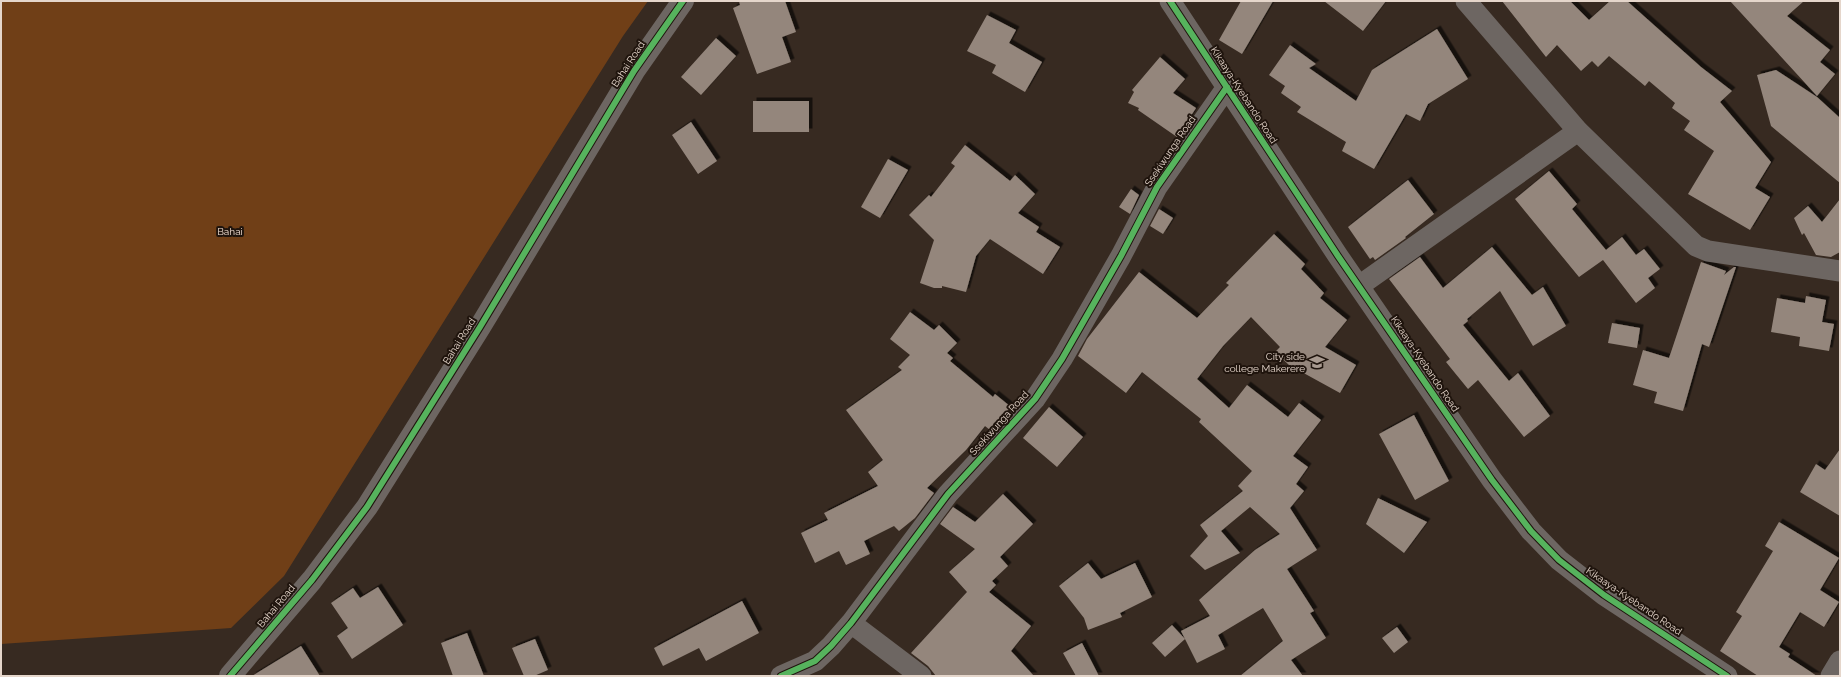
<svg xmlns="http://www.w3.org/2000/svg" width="1841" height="677" viewBox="0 0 1841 677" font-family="Raleway,sans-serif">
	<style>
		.green { fill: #703f17 }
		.building { fill: #94867c; filter: url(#shadow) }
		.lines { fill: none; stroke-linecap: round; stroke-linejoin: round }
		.minor { stroke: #6d6662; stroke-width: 21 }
		.tertiary { stroke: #6d6662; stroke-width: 22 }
		.cycleway-casing { stroke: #1f140d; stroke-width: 8 }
		.cycleway { stroke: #56b35d; stroke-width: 6 }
		.labels { text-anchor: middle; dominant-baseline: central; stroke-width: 4; stroke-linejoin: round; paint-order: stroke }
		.street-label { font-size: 10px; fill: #e5d6cb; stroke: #1f140d }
		.park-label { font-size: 10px; fill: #f2dfd2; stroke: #1f140d }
		.poi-label { font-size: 10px; fill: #e5d6cb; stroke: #1f140d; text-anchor: end }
	</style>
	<defs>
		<filter id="shadow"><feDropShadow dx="3.5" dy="-3.5" stdDeviation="0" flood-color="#0009"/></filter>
	</defs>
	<rect width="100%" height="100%" fill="#372a21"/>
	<path class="green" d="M 1,1 L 648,1 L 623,36 L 284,576 L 231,628 L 1,644 Z"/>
	<path class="building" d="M 739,1 L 785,1 L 796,32 L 782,37 L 791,62 L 757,74 L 733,8 L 740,5 Z
		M 1241,1 L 1273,1 L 1242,54 L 1219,40 Z
		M 1324,1 L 1386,1 L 1363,31 Z
		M 1502,1 L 1570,1 L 1589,20 L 1610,1 L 1627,1 L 1701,67 L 1732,91 L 1720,102 L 1771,162 L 1755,188 L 1770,197 L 1750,230 L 1688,194 L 1714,151 L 1684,130 L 1690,121 L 1672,108 L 1675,103 L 1649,81 L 1645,86 L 1609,56 L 1598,67 L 1592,61 L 1581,71 L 1557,45 L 1546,57 Z
		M 1730,1 L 1804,1 L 1787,16 L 1830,50 L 1820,62 L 1835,74 L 1817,96 Z
		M 987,15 L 1016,30 L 1009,43 L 1042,62 L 1025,92 L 992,73 L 996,65 L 967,51 Z
		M 1437,29 L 1468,79 L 1428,104 L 1420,121 L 1406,114 L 1374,169 L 1342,151 L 1346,142 L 1297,112 L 1301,107 L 1281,93 L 1285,86 L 1269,75 L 1290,45 L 1316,64 L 1309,68 L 1356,101 L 1372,70 Z
		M 716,38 L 736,56 L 701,95 L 681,77 Z
		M 1160,57 L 1185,79 L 1173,93 L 1196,108 L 1177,137 L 1138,110 L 1139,108 L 1128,103 L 1134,92 L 1132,90 Z
		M 1776,70 L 1817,97 L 1840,118 L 1840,183 L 1771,126 L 1757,75 Z
		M 753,101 L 809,101 L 809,132 L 753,132 Z
		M 691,122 L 717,161 L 698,174 L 672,135 Z
		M 965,145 L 1010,181 L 1015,175 L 1035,194 L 1018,213 L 1039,227 L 1036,232 L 1060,247 L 1043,274 L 990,239 L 976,256 L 966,292 L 942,286 L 942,288 L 934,288 L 920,283 L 934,240 L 909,215 L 929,195 L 931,197 L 955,166 L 951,163 Z
		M 888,159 L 908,170 L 880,218 L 861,207 Z
		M 1549,171 L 1577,204 L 1572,209 L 1606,250 L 1622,237 L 1636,255 L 1644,249 L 1660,269 L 1648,278 L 1655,288 L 1636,303 L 1603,260 L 1579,277 L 1515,199 Z
		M 1408,180 L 1434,214 L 1405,237 L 1406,238 L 1375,260 L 1373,257 L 1370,259 L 1348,227 Z
		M 1131,189 L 1139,195 L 1130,214 L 1119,207 Z
		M 1840,199 L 1840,252 L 1831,257 L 1816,255 L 1804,233 L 1802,235 L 1794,218 L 1808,206 L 1822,222 Z
		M 1159,209 L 1173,218 L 1163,234 L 1150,226 Z
		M 1274,234 L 1305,264 L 1301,269 L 1324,293 L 1320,298 L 1347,320 L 1325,347 L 1356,365 L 1340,393 L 1289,365 L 1275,352 L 1280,347 L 1251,317 L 1223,346 L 1197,379 L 1229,408 L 1247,385 L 1288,417 L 1299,403 L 1321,420 L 1293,456 L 1308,467 L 1296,484 L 1304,491 L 1290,508 L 1317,550 L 1287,569 L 1314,611 L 1310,613 L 1326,638 L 1291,660 L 1303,676 L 1240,676 L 1283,641 L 1263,608 L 1218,635 L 1225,649 L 1197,663 L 1181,631 L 1210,616 L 1199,600 L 1255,550 L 1280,534 L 1250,507 L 1221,531 L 1240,553 L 1205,570 L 1190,556 L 1208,536 L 1200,525 L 1243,491 L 1238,486 L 1252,471 L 1199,422 L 1201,419 L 1142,372 L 1126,393 L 1078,356 L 1087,339 L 1139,272 L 1197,318 L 1229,285 L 1226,283 Z
		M 1492,247 L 1532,295 L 1543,287 L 1566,326 L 1533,346 L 1500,291 L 1467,319 L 1468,321 L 1463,325 L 1509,381 L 1518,373 L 1550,416 L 1524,437 L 1478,380 L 1468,389 L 1446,362 L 1450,359 L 1389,279 L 1420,257 L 1443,288 Z
		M 1701,262 L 1726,271 L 1724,275 L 1734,267 L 1736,267 L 1709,347 L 1702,344 L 1683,411 L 1654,403 L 1657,392 L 1633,385 L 1643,350 L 1669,358 Z
		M 1806,296 L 1826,300 L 1822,322 L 1834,324 L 1829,351 L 1799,346 L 1800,337 L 1771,332 L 1777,298 L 1805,303 Z
		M 910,312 L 934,330 L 939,325 L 957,343 L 947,353 L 953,358 L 950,361 L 993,397 L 995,394 L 1011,407 L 990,430 L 985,426 L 966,450 L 927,488 L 934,493 L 915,518 L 899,531 L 894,526 L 864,541 L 870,554 L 846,565 L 839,551 L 815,563 L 801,533 L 828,520 L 824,513 L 878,486 L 868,472 L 883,460 L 846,410 L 902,370 L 898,367 L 910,355 L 890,339 Z
		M 1612,323 L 1640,328 L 1637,348 L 1608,343 Z
		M 1049,407 L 1083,437 L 1057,467 L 1023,438 Z
		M 1414,415 L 1449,481 L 1415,500 L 1379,434 Z
		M 1840,449 L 1840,516 L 1800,492 L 1816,464 L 1825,470 Z
		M 1003,494 L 1033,524 L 1000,557 L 1008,566 L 992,581 L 996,585 L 989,592 L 1031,626 L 1011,651 L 1034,676 L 936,676 L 928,666 L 911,653 L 967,592 L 949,572 L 975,549 L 940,524 L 953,507 L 975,522 Z
		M 1378,498 L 1427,522 L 1404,553 L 1366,524 Z
		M 1779,522 L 1839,558 L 1820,590 L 1839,602 L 1824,627 L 1800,612 L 1779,647 L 1790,654 L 1788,657 L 1817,676 L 1758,676 L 1720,651 L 1742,616 L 1736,612 L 1773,551 L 1765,546 Z
		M 1088,563 L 1101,579 L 1135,563 L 1152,597 L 1120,613 L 1122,617 L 1088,630 L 1084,618 L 1059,586 Z
		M 378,587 L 403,625 L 352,659 L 337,636 L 348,628 L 331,603 L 353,588 L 360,598 Z
		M 742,601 L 759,633 L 706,661 L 699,648 L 663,666 L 654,648 Z
		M 1172,625 L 1185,639 L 1165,657 L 1152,643 Z
		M 1397,627 L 1408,642 L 1394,653 L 1382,638 Z
		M 467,633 L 484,676 L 453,676 L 441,643 Z
		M 535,639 L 548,670 L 534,676 L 524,676 L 512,648 Z
		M 1082,643 L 1099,676 L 1076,676 L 1063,653 Z
		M 301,646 L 320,676 L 252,676 Z"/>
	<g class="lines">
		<path class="minor" d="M 1170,1 L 1338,256 L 1492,480 L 1531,531 L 1559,560 L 1604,595 L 1727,676
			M 1466,1 L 1578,131 L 1696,246 L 1708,251 L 1840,271
			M 1359,286 L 1578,131
			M 851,623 L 921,676
			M 781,676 L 815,661 L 831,646 L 851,623 L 948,494 L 1035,399 L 1062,359 L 1121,256 L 1157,187 L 1227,87
			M 1831,676 L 1840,661"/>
		<path class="tertiary" d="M 230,676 L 312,580 L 367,507 L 480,327 L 634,71 L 683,1"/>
		<g class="cycleway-casing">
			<path id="cycleway" d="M 1170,1 L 1338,256 L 1492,480 L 1531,531 L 1559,560 L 1604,595 L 1727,676
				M 230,676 L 312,580 L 367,507 L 480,327 L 634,71 L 683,1
				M 781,676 L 815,661 L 831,646 L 851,623 L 948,494 L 1035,399 L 1062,359 L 1121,256 L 1157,187 L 1227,87"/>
		</g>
		<use href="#cycleway" class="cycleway"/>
	</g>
	<defs>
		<g id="school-bare" transform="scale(1.2)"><path d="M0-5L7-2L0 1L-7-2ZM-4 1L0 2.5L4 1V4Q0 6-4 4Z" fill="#a89a90" stroke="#1f140d" stroke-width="2.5" paint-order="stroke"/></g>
	</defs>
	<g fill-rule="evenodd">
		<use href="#school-bare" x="1317" y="362"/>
	</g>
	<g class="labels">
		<g class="street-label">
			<text transform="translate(628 64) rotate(-57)">Bahai Road</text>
			<text transform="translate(1244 95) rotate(57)">Kikaaya-Kyebando Road</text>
			<text transform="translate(1170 151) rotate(-56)">Ssekiwunga Road</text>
			<text transform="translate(459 341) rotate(-58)">Bahai Road</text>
			<text transform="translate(1425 364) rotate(56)">Kikaaya-Kyebando Road</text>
			<text transform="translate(999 423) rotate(-48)">Ssekiwunga Road</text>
			<text transform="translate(1634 601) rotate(34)">Kikaaya-Kyebando Road</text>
			<text transform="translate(276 606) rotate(-50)">Bahai Road</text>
		</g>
		<g class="park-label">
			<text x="230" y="231">Bahai</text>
		</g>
		<g class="poi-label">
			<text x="1305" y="356">City side<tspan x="1305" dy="12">college Makerere</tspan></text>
		</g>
	</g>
	<rect width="1841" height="677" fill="none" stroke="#e5d6cb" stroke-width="4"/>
</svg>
